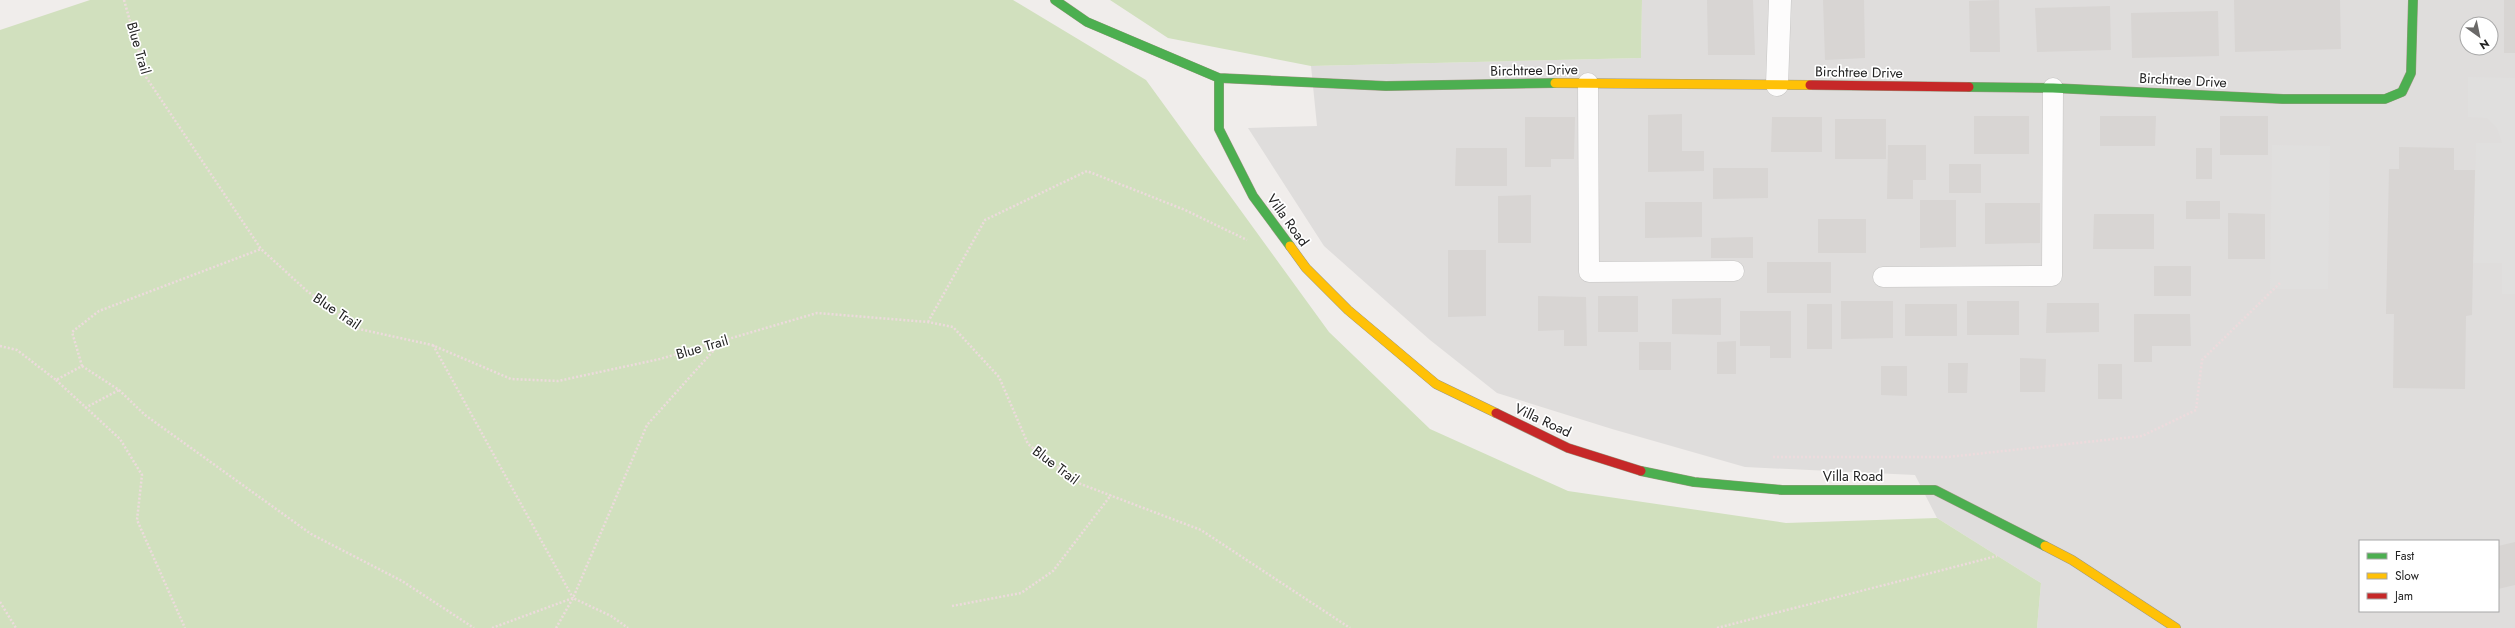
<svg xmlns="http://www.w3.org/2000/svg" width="2515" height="628" viewBox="0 0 2515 628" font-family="Jost,sans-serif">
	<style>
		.residential { fill: #dfdddc; fill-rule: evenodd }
		.forest { fill: #d1e0be }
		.parking { fill: #e0dfde }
		.building { fill: #d8d5d3 }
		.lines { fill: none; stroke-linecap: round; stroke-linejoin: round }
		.lane-casing { stroke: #c7c6c5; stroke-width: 21 }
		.street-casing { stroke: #c7c6c5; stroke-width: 23 }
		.fast-casing { stroke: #9c9881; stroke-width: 10 }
		.slow-casing { stroke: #9c9881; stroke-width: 10 }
		.jam-casing { stroke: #9c9881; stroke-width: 10 }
		.path { stroke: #eddbdd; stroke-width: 2.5; stroke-dasharray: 2 2; stroke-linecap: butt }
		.lane { stroke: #fdfcfc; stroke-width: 20 }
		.street { stroke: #fdfcfc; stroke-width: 22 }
		.fast { stroke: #4caf50; stroke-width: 9 }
		.slow { stroke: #ffc107; stroke-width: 9 }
		.jam { stroke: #c62828; stroke-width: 9 }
		.labels { text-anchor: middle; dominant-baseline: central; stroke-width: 3.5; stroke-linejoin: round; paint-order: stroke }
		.street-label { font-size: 14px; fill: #222; stroke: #fff }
	</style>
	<rect width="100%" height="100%" fill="#f0edeb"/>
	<path class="residential" d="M 1642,0 L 2515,0 L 2515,628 L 2037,628 L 2041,583 L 1937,518 L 1915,475 L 1745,467 L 1612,429 L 1497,393 L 1430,340 L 1324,246 L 1248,128 L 1317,126 L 1311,66 L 1641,58 ZM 2467,24 L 2491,24 L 2491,48 L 2467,48 ZM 2360,541 L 2498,541 L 2498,611 L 2360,611 Z"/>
	<path class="forest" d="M 90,0 L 1013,0 L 1146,80 L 1329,332 L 1430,429 L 1568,491 L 1786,523 L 1937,518 L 2041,583 L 2037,628 L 0,628 L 0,30 Z
		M 1110,0 L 1642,0 L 1641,58 L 1311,66 L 1168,38 Z"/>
	<path class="parking" d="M 2468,77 L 2515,78 L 2515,294 L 2502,294 L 2502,263 L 2473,263 L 2476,143 L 2502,143 L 2497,128 L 2487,118 L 2468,117 Z
		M 2272,145 L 2330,146 L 2328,289 L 2270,289 Z"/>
	<path class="building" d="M 1707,0 L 1753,0 L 1755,55 L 1708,55 Z
		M 1823,0 L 1864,0 L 1865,58 L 1825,60 Z
		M 1999,0 L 2000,52 L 1970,52 L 1969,1 Z
		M 2234,0 L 2340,0 L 2341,49 L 2235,52 Z
		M 2504,0 L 2515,0 L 2515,53 L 2504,53 Z
		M 2110,6 L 2111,50 L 2037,52 L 2035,8 Z
		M 2218,11 L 2219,56 L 2132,58 L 2131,13 Z
		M 1682,114 L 1682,151 L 1704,151 L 1704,171 L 1648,172 L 1648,115 Z
		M 1974,116 L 2029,116 L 2029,154 L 1974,154 Z
		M 2100,116 L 2156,116 L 2155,146 L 2100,146 Z
		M 2220,116 L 2268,116 L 2268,155 L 2220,155 Z
		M 1525,117 L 1575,117 L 1574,159 L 1551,159 L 1551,167 L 1525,167 Z
		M 1772,117 L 1822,117 L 1822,152 L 1771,152 Z
		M 1835,119 L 1886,119 L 1886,159 L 1835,159 Z
		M 1888,145 L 1926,145 L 1926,180 L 1913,180 L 1913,199 L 1887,199 Z
		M 2399,147 L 2454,148 L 2454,170 L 2475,170 L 2472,315 L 2466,316 L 2465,389 L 2393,388 L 2394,314 L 2386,314 L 2389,169 L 2399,169 Z
		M 1456,148 L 1507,148 L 1507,186 L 1455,186 Z
		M 2196,148 L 2212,148 L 2212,179 L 2196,179 Z
		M 1949,164 L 1981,164 L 1981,193 L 1949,193 Z
		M 1713,168 L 1768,168 L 1768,198 L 1713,199 Z
		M 1531,195 L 1531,243 L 1498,243 L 1498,196 Z
		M 1920,200 L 1956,200 L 1956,247 L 1920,248 Z
		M 2186,201 L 2220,201 L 2220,219 L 2186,219 Z
		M 1645,202 L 1702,202 L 1702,237 L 1645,238 Z
		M 1985,203 L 2040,203 L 2040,243 L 1985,244 Z
		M 2228,213 L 2265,214 L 2265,259 L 2228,259 Z
		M 2094,214 L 2154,214 L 2154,249 L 2093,249 Z
		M 1818,219 L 1866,219 L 1866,253 L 1818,253 Z
		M 1753,237 L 1753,258 L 1711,258 L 1711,238 Z
		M 1448,250 L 1486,250 L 1486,316 L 1448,317 Z
		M 1767,262 L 1831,262 L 1831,293 L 1767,293 Z
		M 2154,266 L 2191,266 L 2191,296 L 2154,296 Z
		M 1538,296 L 1586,297 L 1587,346 L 1564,346 L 1564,330 L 1538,331 Z
		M 1598,296 L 1638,296 L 1638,332 L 1598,332 Z
		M 1721,298 L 1721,335 L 1672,334 L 1672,299 Z
		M 1841,301 L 1893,301 L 1893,338 L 1841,339 Z
		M 1967,301 L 2019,301 L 2019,335 L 1967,335 Z
		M 2047,303 L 2099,303 L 2099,332 L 2046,333 Z
		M 1807,304 L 1832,304 L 1832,349 L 1807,349 Z
		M 1905,304 L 1957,304 L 1957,336 L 1905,336 Z
		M 1740,311 L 1791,311 L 1791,358 L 1770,358 L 1770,346 L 1740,346 Z
		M 2134,314 L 2190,314 L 2191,346 L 2152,346 L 2152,362 L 2134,362 Z
		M 1736,341 L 1736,374 L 1717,374 L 1717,342 Z
		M 1639,342 L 1671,342 L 1671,370 L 1639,370 Z
		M 2020,358 L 2046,359 L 2045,392 L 2020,392 Z
		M 1948,363 L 1968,363 L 1967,393 L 1948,393 Z
		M 2098,364 L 2122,364 L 2122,399 L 2098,399 Z
		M 1881,366 L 1907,366 L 1907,396 L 1881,395 Z
		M 2515,542 L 2515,585 L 2498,589 L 2498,546 Z"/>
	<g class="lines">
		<g class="lane-casing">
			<path id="lane" d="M 1588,83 L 1589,272 L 1734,271
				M 1883,277 L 2052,276 L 2053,88"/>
		</g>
		<g class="street-casing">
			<path id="street" d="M 1777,85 L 1780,0"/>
		</g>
		<g class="fast-casing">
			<path id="fast" d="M 1055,0 L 1087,22 L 1219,78 L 1219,129 L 1253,196 L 1290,246
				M 1219,78 L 1386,86 L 1555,83
				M 1969,87 L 2053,88 L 2283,99 L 2385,99 L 2402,92 L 2411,73 L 2413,0
				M 1641,471 L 1694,482 L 1782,490 L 1935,490 L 2045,546"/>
		</g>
		<g class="slow-casing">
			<path id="slow" d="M 1555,83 L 1810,85
				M 1290,246 L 1306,268 L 1348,310 L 1436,384 L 1496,413
				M 2045,546 L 2072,560 L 2176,628"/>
		</g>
		<g class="jam-casing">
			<path id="jam" d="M 1810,85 L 1969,87
				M 1496,413 L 1568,448 L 1641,471"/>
		</g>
		<path class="path" d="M 124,0 L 146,77 L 261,249 L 307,291 L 359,329 L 432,345 L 511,379 L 558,381 L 660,359 L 817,313 L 928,322 L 953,327 L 999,377 L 1028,444 L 1078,483 L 1201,530 L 1350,628
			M 928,322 L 985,220 L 1087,171 L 1185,210 L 1247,240
			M 433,345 L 573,598
			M 0,346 L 17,350 L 56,380 L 82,366 L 72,332 L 99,311 L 261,249
			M 82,366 L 119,390 L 145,415 L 311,534 L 402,581 L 474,628
			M 56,380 L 120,439 L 142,475 L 137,520 L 185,628
			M 85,408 L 119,390
			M 1773,457 L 1948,457 L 2142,436 L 2196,410 L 2202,360 L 2281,282
			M 0,602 L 16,628
			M 952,606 L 1021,593 L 1053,571 L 1111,495
			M 492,628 L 573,598 L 611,616 L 628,628
			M 556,628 L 573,598 L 647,425 L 722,341
			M 1717,628 L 1997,556"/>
		<use href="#lane" class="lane"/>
		<use href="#street" class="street"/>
		<use href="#fast" class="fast"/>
		<use href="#slow" class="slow"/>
		<use href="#jam" class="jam"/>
	</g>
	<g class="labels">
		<g class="street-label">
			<text transform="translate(139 48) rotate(74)">Blue Trail</text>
			<text transform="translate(1534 70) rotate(-1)">Birchtree Drive</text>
			<text transform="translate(1859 72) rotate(1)">Birchtree Drive</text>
			<text transform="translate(2183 80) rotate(3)">Birchtree Drive</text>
			<text transform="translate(1288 220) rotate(54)">Villa Road</text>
			<text transform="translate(337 311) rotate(34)">Blue Trail</text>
			<text transform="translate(702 347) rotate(-16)">Blue Trail</text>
			<text transform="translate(1543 420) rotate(25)">Villa Road</text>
			<text transform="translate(1056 465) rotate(37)">Blue Trail</text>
			<text x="1853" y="476">Villa Road</text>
		</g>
	</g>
	<rect x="2359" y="540" width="140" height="72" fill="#ffffff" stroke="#a7a7a7"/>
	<rect x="2367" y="553" width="20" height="6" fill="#4caf50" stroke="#a7a7a7"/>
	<text x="2395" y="560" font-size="12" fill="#222222">Fast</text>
	<rect x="2367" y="573" width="20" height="6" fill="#ffc107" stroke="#a7a7a7"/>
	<text x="2395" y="580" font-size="12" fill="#222222">Slow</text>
	<rect x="2367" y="593" width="20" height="6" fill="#c62828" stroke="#a7a7a7"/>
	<text x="2395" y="600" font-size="12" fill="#222222">Jam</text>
	<g transform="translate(2479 36) rotate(147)"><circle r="19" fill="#ffffff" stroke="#a7a7a7"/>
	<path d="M0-3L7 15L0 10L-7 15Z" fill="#6a6968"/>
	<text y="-6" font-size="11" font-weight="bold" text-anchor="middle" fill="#222222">N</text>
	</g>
</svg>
